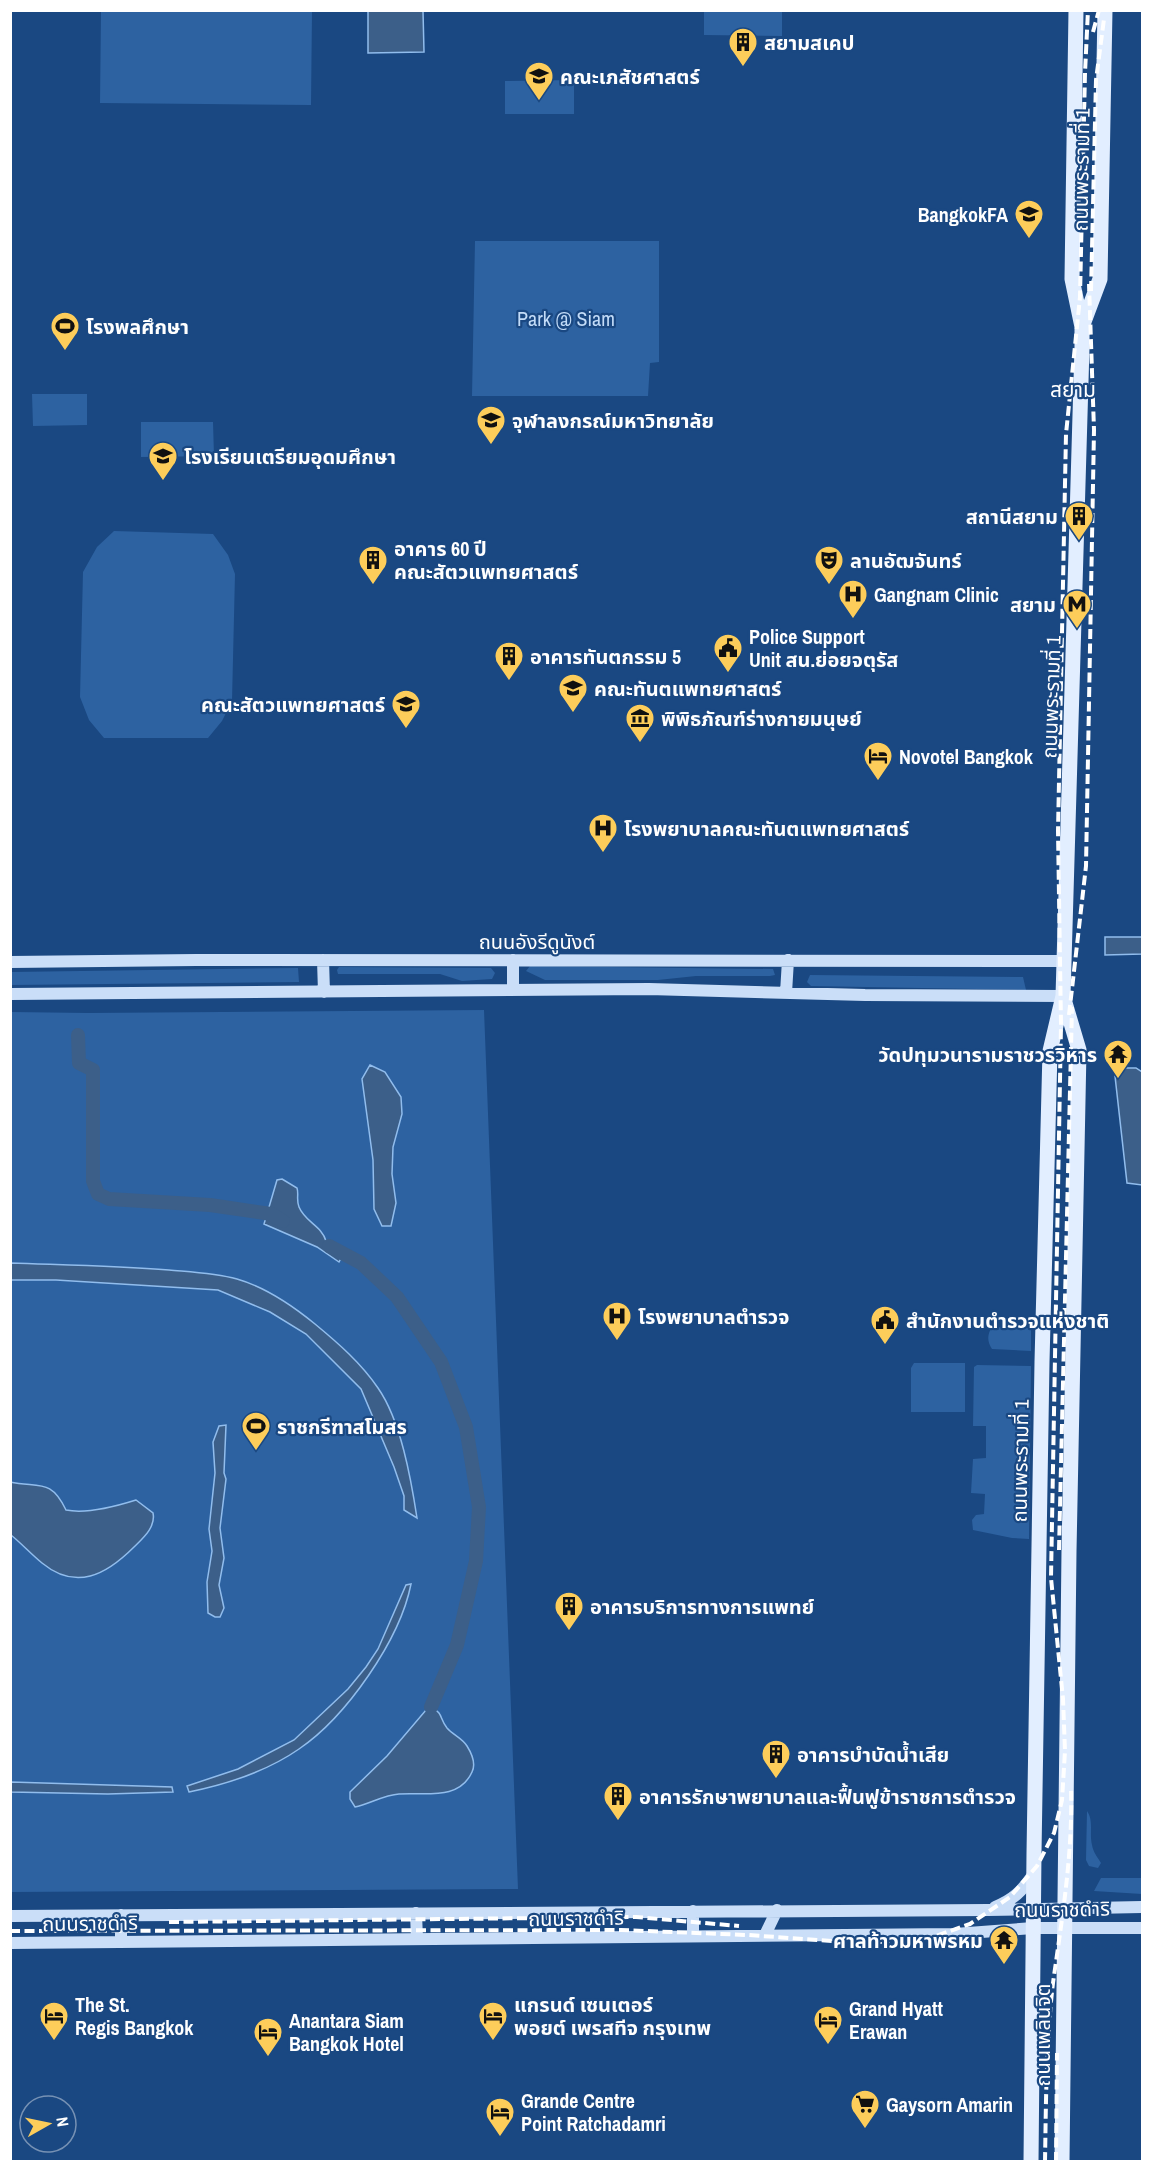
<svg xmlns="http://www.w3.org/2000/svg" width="1153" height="2172" viewBox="0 0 1153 2172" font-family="'Archivo Narrow','Noto Sans Thai',sans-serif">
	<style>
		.green { fill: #2d62a1 }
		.water { fill: #3c5f89; stroke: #91bded; stroke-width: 1.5 }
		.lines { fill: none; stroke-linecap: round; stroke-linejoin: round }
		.canal { stroke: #3c5f89; stroke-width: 14 }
		.secondary { stroke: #cadef8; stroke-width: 12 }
		.primary { stroke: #e2eeff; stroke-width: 15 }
		.rail { stroke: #fff; stroke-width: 4; stroke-dasharray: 10 4.5; stroke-linecap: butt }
		.labels { text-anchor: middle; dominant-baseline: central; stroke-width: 4.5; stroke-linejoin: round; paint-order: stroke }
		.poi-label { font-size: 20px; font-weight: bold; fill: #fff; stroke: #1a4882; text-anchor: start }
		.street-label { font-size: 20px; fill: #fff; stroke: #1a4882 }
		.park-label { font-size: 20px; fill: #c3dcf8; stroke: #1a4882 }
		.neighbourhood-label { font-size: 21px; fill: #fff; stroke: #1a4882 }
	</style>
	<rect width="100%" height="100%" fill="#1a4882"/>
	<path class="green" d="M 101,11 L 312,11 L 311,105 L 100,103 Z
		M 704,11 L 782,11 L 782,36 L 704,35 Z
		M 574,80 L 574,114 L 505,114 L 505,81 Z
		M 475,241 L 659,241 L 659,362 L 650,363 L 648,396 L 472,396 Z
		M 32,394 L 87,394 L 87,425 L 33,426 Z
		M 141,422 L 213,422 L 214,456 L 141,457 Z
		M 114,531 L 213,534 L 228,555 L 235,574 L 232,701 L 222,721 L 208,738 L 104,738 L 89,720 L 80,697 L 83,572 L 97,547 Z
		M 530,966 L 773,969 L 775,975 L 770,976 L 696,976 L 658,980 L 545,980 L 526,971 Z
		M 339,967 L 491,968 L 495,973 L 492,979 L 462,981 L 440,974 L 338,974 L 337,970 Z
		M 298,968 L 299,982 L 11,985 L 11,972 Z
		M 810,975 L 1023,977 L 1026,990 L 811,986 L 807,982 Z
		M 484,1010 L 518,1889 L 11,1892 L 11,1012 L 88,1013 Z
		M 992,1327 L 1031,1328 L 1031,1351 L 992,1349 C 987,1342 987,1334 992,1327 Z
		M 914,1363 L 965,1363 L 965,1412 L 911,1412 L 911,1368 Z
		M 977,1365 L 1031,1366 L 1029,1539 L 1012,1538 L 973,1530 L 972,1520 L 976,1515 L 984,1514 L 985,1494 L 971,1493 L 973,1459 L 986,1458 L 986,1426 L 973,1426 L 974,1367 Z
		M 1087,1811 C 1094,1821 1089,1833 1092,1845 C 1093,1852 1098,1858 1101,1863 L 1098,1868 L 1089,1866 L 1086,1860 Z
		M 1101,1878 L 1142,1878 L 1142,1894 L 1094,1891 Z"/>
	<path class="water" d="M 368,11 L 423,11 L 424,52 L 368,53 Z
		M 1105,937 L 1142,937 L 1142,954 L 1105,955 Z
		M 370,1065 L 385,1072 L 401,1097 L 402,1114 L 393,1147 L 392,1174 L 396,1203 L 391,1226 L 382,1226 L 374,1209 L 373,1160 L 362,1079 Z
		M 1126,1068 L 1136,1068 L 1142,1072 L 1142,1185 L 1127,1183 L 1115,1076 Z
		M 282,1179 L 297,1188 C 299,1194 296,1200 299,1207 C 305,1222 322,1226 326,1241 L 345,1251 L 339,1262 L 317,1247 L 264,1224 L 277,1180 Z
		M 11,1263 C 64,1265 116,1266 169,1270 C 191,1272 215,1273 237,1279 C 265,1287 293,1306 315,1324 C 338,1343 361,1363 378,1388 C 401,1421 411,1479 417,1518 L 404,1510 L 404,1496 L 394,1467 L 361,1389 L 306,1334 L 270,1312 L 218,1290 L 56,1280 L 11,1280 Z
		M 226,1425 L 224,1473 L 226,1479 L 220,1528 L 224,1558 L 219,1585 L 224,1608 L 220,1617 L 215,1617 L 208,1613 L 207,1582 L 212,1551 L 209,1529 L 215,1473 L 213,1442 L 219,1426 Z
		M 10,1482 C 39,1488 51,1478 66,1510 C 86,1514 117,1506 136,1500 L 153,1513 C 156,1527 143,1538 134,1547 C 106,1575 76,1591 42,1563 C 31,1554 22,1544 11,1535 Z
		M 411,1584 C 400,1640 346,1717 299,1749 C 266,1772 228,1784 189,1792 L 187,1786 L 238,1769 L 294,1740 L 348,1689 L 366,1667 L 378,1649 L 406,1585 Z
		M 431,1707 C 444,1714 439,1718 447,1728 C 453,1735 462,1738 467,1746 C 472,1754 476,1764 472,1772 C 459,1801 425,1792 399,1794 C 384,1795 369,1804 355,1807 L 350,1799 L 350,1792 L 387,1756 L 426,1710 Z
		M 11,1782 L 172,1787 L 173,1792 L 108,1794 L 11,1792 Z"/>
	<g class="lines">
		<path class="canal" d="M 78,1035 L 79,1063 L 93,1070 L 93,1181 L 98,1194 L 109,1199 L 210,1205 L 271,1214 L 283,1221
			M 329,1246 L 361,1263 L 397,1297 L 441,1362 L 466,1427 L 479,1507 L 476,1561 L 457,1645 L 431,1707"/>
		<path class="secondary" d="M 323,960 L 324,992
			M 513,960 L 513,989
			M 10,962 L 196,960 L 1064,961
			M 786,993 L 788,960
			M 10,994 L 649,989 L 865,995 L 1063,996
			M 995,1907 C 1013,1900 1022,1891 1033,1875
			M 416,1913 L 417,1939
			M 121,1915 L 121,1942
			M 10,1916 L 988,1910 L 1142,1907
			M 765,1935 L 777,1910
			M 693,1936 L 693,1911
			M 10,1943 L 955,1934 L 1033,1928 L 1142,1928"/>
		<path class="primary" d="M 1082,327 L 1100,279 L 1105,10
			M 1031,2162 L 1034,1853 L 1042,1362 L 1050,1051 L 1063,996 L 1082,347 L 1082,327 L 1072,279 L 1076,10
			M 1062,2162 L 1069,1551 L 1079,1050 L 1063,996"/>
		<path class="rail" d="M 1093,32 L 1099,10
			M 1091,291 L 1096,80 L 1104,19
			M 1069,1015 L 1086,866 L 1094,430 L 1089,284
			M 1059,1550 L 1072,1007
			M 169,1922 L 636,1917 L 739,1926
			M 10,1931 L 621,1930 L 748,1935 L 859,1943 L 903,1941 L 933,1937 L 970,1924 L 1010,1897 L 1037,1866 L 1054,1833 L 1062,1800 L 1065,1751 L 1063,1699 L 1051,1578 L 1061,1025 L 1058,831 L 1066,434 L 1080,297 L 1085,73 L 1088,10
			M 1045,2162 C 1046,2103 1046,2042 1053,1983 C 1062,1918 1073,1854 1071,1788
			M 1056,2162 L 1057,2053"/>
	</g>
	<defs>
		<g id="building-pin" transform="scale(1.5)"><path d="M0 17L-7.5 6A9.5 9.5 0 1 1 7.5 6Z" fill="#fdcd5a" stroke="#1a4882"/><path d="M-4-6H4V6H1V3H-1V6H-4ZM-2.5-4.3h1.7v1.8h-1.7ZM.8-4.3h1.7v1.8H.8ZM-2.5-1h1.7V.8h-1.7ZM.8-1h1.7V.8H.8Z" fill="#111"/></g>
		<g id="university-pin" transform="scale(1.5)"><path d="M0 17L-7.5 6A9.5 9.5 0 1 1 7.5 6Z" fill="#fdcd5a" stroke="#1a4882"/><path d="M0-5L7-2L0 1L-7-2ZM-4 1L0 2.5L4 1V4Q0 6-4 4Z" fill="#111"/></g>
		<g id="stadium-pin" transform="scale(1.5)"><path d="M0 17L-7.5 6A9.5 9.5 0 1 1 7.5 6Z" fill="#fdcd5a" stroke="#1a4882"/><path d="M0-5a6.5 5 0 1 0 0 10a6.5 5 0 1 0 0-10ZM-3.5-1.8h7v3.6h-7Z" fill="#111"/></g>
		<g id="school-pin" transform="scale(1.5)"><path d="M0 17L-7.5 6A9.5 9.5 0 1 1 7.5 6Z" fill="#fdcd5a" stroke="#1a4882"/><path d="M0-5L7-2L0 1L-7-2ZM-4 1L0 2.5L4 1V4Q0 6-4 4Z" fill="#111"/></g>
		<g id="theatre-pin" transform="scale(1.5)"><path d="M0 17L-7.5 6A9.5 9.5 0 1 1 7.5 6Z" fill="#fdcd5a" stroke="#1a4882"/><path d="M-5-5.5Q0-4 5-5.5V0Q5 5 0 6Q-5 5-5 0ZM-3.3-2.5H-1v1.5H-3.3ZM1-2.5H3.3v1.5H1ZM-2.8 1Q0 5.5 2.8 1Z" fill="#111"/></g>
		<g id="hospital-pin" transform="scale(1.5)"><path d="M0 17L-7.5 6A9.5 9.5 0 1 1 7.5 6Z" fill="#fdcd5a" stroke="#1a4882"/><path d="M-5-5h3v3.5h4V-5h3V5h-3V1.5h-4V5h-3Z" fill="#111"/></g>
		<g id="metro-pin" transform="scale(1.5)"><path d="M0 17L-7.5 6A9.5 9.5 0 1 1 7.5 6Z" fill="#fdcd5a" stroke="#1a4882"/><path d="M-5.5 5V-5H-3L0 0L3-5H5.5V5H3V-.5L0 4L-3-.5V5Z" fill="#111"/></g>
		<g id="civic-pin" transform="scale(1.5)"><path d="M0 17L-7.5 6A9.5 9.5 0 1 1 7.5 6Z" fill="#fdcd5a" stroke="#1a4882"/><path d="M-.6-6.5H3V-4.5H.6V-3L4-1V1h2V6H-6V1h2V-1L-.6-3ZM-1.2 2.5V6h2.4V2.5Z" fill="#111"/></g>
		<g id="museum-pin" transform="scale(1.5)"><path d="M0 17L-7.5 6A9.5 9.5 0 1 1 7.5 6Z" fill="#fdcd5a" stroke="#1a4882"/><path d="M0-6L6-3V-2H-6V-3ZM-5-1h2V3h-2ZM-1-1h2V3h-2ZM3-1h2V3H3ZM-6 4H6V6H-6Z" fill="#111"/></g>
		<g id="hotel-pin" transform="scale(1.5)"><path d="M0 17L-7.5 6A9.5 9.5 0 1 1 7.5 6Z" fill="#fdcd5a" stroke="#1a4882"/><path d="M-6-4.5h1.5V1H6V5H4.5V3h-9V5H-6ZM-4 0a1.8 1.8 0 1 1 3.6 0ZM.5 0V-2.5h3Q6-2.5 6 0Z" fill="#111"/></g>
		<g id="temple-pin" transform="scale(1.5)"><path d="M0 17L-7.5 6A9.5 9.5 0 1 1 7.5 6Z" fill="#fdcd5a" stroke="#1a4882"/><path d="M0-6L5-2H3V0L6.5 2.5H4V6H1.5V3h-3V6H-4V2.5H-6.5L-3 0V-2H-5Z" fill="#111"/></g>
		<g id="supermarket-pin" transform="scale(1.5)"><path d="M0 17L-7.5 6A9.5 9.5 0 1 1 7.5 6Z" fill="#fdcd5a" stroke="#1a4882"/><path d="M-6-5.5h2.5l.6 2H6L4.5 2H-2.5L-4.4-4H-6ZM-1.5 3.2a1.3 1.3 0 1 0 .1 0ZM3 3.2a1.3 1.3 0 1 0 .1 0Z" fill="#111"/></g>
	</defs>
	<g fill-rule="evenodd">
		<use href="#building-pin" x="743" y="42"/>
		<use href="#university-pin" x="539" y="76"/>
		<use href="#university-pin" x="1029" y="214"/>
		<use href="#stadium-pin" x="65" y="326"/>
		<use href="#university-pin" x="491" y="420"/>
		<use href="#school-pin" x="163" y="456"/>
		<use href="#building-pin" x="1079" y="516"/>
		<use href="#building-pin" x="373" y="560"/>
		<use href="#theatre-pin" x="829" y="560"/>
		<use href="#hospital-pin" x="853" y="594"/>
		<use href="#metro-pin" x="1077" y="604"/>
		<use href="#civic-pin" x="728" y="648"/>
		<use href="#building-pin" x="509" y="656"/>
		<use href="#university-pin" x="573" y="688"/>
		<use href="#university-pin" x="406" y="704"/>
		<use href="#museum-pin" x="640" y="718"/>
		<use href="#hotel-pin" x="878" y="756"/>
		<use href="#hospital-pin" x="603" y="828"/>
		<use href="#temple-pin" x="1118" y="1054"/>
		<use href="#hospital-pin" x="617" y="1316"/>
		<use href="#civic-pin" x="885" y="1320"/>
		<use href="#stadium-pin" x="256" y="1426"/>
		<use href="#building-pin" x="569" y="1606"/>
		<use href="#building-pin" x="776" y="1754"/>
		<use href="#building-pin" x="618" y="1796"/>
		<use href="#temple-pin" x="1004" y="1940"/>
		<use href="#hotel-pin" x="54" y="2016"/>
		<use href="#hotel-pin" x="493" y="2016"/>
		<use href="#hotel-pin" x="828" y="2020"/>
		<use href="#hotel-pin" x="268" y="2032"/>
		<use href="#supermarket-pin" x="865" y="2104"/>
		<use href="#hotel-pin" x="500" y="2112"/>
	</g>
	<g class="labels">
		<g class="poi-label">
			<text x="764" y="42">สยามสเคป</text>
			<text x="560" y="76">คณะเภสัชศาสตร์</text>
			<text x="1008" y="214" text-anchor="end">BangkokFA</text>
			<text x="86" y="326">โรงพลศึกษา</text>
			<text x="512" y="420">จุฬาลงกรณ์มหาวิทยาลัย</text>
			<text x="184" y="456">โรงเรียนเตรียมอุดมศึกษา</text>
			<text x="1058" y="516" text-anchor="end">สถานีสยาม</text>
			<text x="394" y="548">อาคาร 60 ปี<tspan x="394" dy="23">คณะสัตวแพทยศาสตร์</tspan></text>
			<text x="850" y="560">ลานอัฒจันทร์</text>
			<text x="874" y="594">Gangnam Clinic</text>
			<text x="1056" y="604" text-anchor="end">สยาม</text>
			<text x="749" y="636">Police Support<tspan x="749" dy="23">Unit สน.ย่อยจตุรัส</tspan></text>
			<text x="530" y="656">อาคารทันตกรรม 5</text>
			<text x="594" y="688">คณะทันตแพทยศาสตร์</text>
			<text x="385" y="704" text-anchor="end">คณะสัตวแพทยศาสตร์</text>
			<text x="661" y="718">พิพิธภัณฑ์ร่างกายมนุษย์</text>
			<text x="899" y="756">Novotel Bangkok</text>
			<text x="624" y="828">โรงพยาบาลคณะทันตแพทยศาสตร์</text>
			<text x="1097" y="1054" text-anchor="end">วัดปทุมวนารามราชวรวิหาร</text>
			<text x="638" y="1316">โรงพยาบาลตำรวจ</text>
			<text x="906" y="1320">สำนักงานตำรวจแห่งชาติ</text>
			<text x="277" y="1426">ราชกรีฑาสโมสร</text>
			<text x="590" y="1606">อาคารบริการทางการแพทย์</text>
			<text x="797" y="1754">อาคารบำบัดน้ำเสีย</text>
			<text x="639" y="1796">อาคารรักษาพยาบาลและฟื้นฟูข้าราชการตำรวจ</text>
			<text x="983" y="1940" text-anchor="end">ศาลท้าวมหาพรหม</text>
			<text x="75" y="2004">The St.<tspan x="75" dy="23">Regis Bangkok</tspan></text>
			<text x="514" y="2004">แกรนด์ เซนเตอร์<tspan x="514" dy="23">พอยต์ เพรสทีจ กรุงเทพ</tspan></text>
			<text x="849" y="2008">Grand Hyatt<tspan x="849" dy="23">Erawan</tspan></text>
			<text x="289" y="2020">Anantara Siam<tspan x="289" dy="23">Bangkok Hotel</tspan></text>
			<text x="521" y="2100">Grande Centre<tspan x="521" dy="23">Point Ratchadamri</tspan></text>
			<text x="886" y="2104">Gaysorn Amarin</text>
		</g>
		<g class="street-label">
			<text transform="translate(1081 170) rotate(-89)">ถนนพระรามที่ 1</text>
			<text transform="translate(1051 697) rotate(-88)">ถนนพระรามที่ 1</text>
			<text x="537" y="941">ถนนอังรีดูนังต์</text>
			<text transform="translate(1020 1461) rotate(-89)">ถนนพระรามที่ 1</text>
			<text transform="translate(1062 1909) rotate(-1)">ถนนราชดำริ</text>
			<text transform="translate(576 1918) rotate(-1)">ถนนราชดำริ</text>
			<text transform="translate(90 1923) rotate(-1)">ถนนราชดำริ</text>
			<text transform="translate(1042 2035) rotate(-90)">ถนนเพลินจิต</text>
		</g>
		<g class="park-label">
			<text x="566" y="318">Park @ Siam</text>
		</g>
		<g class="neighbourhood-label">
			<text x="1073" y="389">สยาม</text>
		</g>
	</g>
	<rect width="1153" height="2172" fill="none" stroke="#ffffff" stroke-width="24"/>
	<g transform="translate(48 2124) rotate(81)"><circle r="28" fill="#1a4882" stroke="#7691b4" stroke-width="1.5"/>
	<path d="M0-4.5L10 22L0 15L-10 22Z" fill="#fdcd5a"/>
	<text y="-9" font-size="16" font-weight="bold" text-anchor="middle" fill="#ffffff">N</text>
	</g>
</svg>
